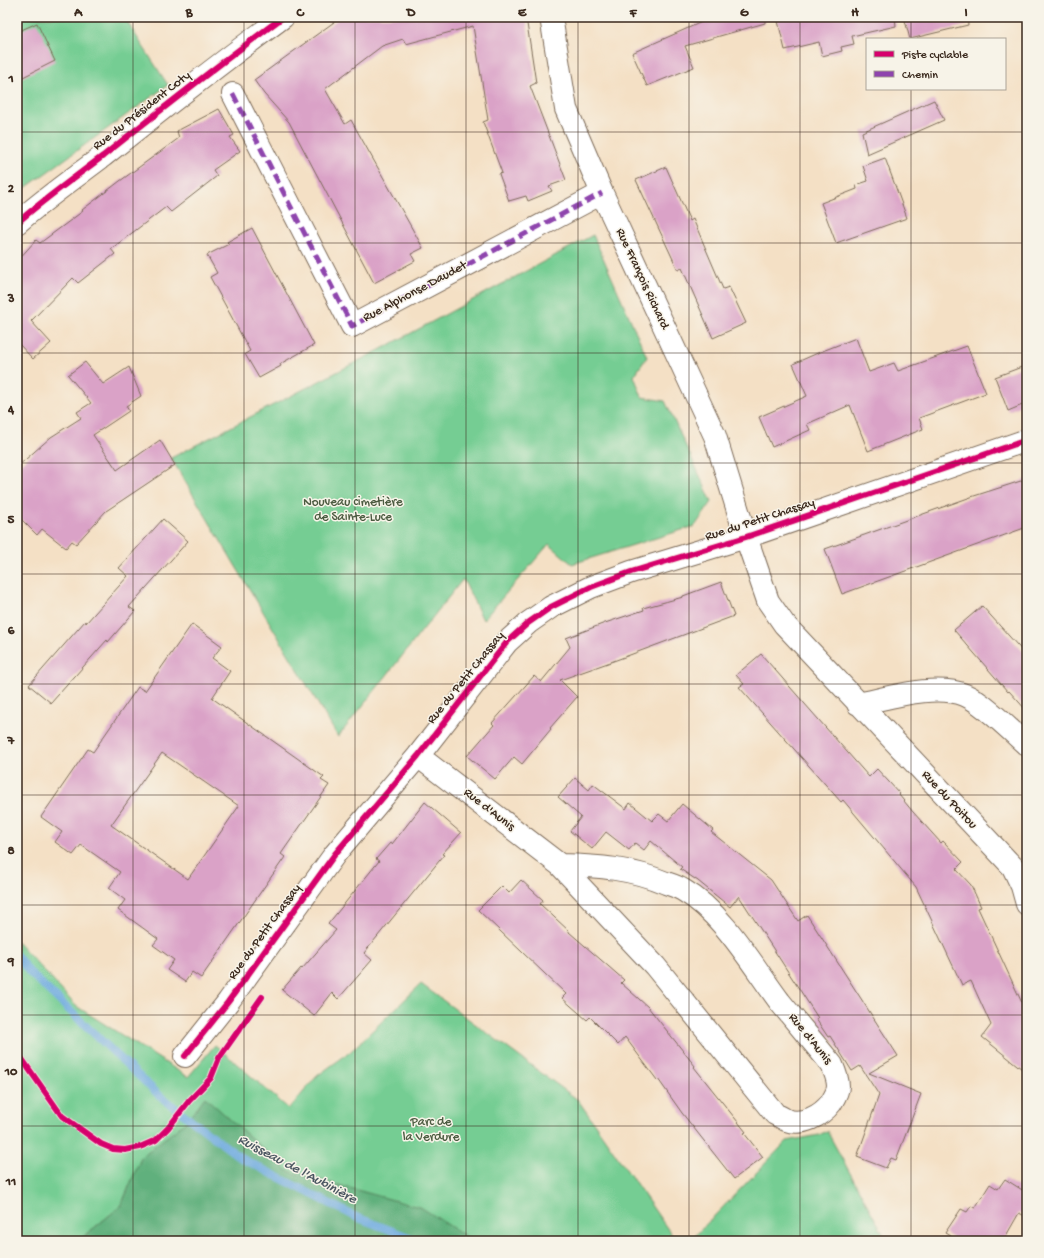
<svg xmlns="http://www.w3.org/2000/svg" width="1044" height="1258" viewBox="0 0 1044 1258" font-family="'Gochi Hand',sans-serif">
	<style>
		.green { fill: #75cd93; stroke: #587c58 }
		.forest { fill: #60b07d; stroke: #4e6d4e }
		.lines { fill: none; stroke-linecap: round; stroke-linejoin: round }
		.stream { stroke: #6daadf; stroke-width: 8 }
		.building { fill: #daa2c7; fill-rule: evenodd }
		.minor-casing { stroke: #7c6a58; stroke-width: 24 }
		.minor { stroke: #fff; stroke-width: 22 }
		.quiet { stroke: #8e44ad; stroke-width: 5; stroke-dasharray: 10 5; stroke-linecap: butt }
		.cycleway-casing { stroke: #f7f3e8; stroke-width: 8 }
		.cycleway { stroke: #d6006c; stroke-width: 6 }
		.grid { fill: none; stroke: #3b2a1e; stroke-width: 1; stroke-opacity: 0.55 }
		.labels { text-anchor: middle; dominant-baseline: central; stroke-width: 3; stroke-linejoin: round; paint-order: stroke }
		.street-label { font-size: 13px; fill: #3b2a1e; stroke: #f7f3e8 }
		.park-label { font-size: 13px; fill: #4c5b41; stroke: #f7f3e8 }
		.water-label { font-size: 14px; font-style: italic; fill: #4c5762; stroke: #f7f3e8 }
		.neatline { fill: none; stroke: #3b2a1e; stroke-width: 1.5 }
		.grid-label { font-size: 13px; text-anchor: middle; font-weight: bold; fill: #3b2a1e }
	</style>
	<rect width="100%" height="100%" fill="#f7f3e8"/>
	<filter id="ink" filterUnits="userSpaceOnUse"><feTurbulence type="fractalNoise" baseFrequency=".025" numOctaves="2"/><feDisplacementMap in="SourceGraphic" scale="8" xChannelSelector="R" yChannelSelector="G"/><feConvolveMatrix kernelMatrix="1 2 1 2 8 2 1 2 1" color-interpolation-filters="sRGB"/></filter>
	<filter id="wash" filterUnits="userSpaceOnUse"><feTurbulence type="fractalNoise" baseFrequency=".012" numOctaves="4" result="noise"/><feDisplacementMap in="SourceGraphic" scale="16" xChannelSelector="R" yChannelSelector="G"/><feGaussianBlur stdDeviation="0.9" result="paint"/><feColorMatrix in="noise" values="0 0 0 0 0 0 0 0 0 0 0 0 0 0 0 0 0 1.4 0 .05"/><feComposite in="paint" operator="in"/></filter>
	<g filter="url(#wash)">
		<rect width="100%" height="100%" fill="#f4e0c5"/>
		<path class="green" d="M 17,17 L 124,17 L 168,85 L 21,191 L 17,183 Z
			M 593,235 L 647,357 L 634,376 L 642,397 L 665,401 L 712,502 L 695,526 L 572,564 L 549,544 L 483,620 L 463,579 L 338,737 L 171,458 L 389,345 Z
			M 17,941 L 76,1006 L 188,1077 L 215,1045 L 289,1109 L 317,1076 L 350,1052 L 421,984 L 578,1100 L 676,1241 L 353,1241 L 142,1156 L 121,1206 L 78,1241 L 17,1241 Z
			M 827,1131 L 887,1241 L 690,1241 L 787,1141 L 819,1135 Z"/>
		<path class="forest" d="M 205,1097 L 288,1171 L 422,1208 L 473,1241 L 78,1241 L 121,1206 L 142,1156 L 186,1122 Z"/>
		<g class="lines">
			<path class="stream" d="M 17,956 L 30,973 L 161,1097 L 241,1158 L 356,1217 L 419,1241"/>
		</g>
		<g id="blocks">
			<path class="building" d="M 341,17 L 526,17 L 536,83 L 530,86 L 566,180 L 549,186 L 552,191 L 528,201 L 526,196 L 509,201 L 499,174 L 502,173 L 483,122 L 488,120 L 473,26 L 406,44 L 403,39 L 382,46 L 325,89 L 345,124 L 351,120 L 423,248 L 411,254 L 415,261 L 374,283 L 289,122 L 264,94 L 254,80 Z
				M 713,17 L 765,17 L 765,23 L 685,46 L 694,67 L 647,86 L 632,53 Z
				M 777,17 L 895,17 L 896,26 L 852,36 L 854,44 L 841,47 L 842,51 L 822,56 L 819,42 L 785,50 Z
				M 904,17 L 967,17 L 968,25 L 910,39 Z
				M 37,23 L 55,61 L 17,80 L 17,32 Z
				M 934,100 L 944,120 L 867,154 L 862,132 Z
				M 219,109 L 234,135 L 230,137 L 240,151 L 213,170 L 217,176 L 171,212 L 166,207 L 111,249 L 115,254 L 78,283 L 73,278 L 31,321 L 51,343 L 33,359 L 17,342 L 17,261 L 36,240 L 40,243 L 83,211 L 82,210 L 120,181 L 179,138 L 177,131 Z
				M 885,158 L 907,218 L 836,243 L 821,203 L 857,189 L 856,185 L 868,181 L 863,166 Z
				M 666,167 L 690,221 L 693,219 L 723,289 L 729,287 L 746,323 L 713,338 L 682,268 L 678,270 L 636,180 Z
				M 252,228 L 314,345 L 280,364 L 281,366 L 259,378 L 245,354 L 250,351 L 210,277 L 217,273 L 207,255 L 229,244 L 227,242 Z
				M 856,338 L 869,372 L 894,363 L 898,371 L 967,346 L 986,393 L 919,418 L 923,429 L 868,451 L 850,405 L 807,424 L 810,430 L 772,447 L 759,417 L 807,396 L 793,364 L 820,352 Z
				M 85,362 L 103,384 L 129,367 L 141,396 L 126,406 L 129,411 L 93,435 L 117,470 L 160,440 L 175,465 L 106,511 L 76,544 L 72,541 L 66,548 L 42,529 L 37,535 L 17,515 L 17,467 L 51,437 L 81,418 L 77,412 L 91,403 L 68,375 Z
				M 1027,365 L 1027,403 L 1008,411 L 995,377 Z
				M 1027,479 L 1027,527 L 842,594 L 825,549 L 971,497 Z
				M 163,519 L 188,541 L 129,607 L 135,611 L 108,642 L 107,640 L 51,703 L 29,685 L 85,621 L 86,623 L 128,576 L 119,568 Z
				M 721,582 L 734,616 L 619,659 L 560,680 L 577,697 L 550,728 L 551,729 L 522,764 L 514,757 L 495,779 L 467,756 L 494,725 L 492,723 L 534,676 L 541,682 L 570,647 L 566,638 L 605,623 L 644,610 L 643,608 L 683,597 L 683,596 Z
				M 982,606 L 1027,656 L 1027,711 L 1009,691 L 1008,692 L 954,630 Z
				M 192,624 L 222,646 L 212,658 L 230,671 L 212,698 L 324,777 L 321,780 L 329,785 L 281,854 L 285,857 L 201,978 L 192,972 L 185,982 L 167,970 L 174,960 L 153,945 L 158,939 L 118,910 L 125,900 L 109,888 L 120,872 L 81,845 L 73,855 L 55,842 L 62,832 L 41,817 L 88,749 L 93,752 L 138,687 L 145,691 ZM 162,753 L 239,806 L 188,879 L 111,825 Z
				M 761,654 L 869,777 L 877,769 L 900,794 L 899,795 L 913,812 L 941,843 L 943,841 L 963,862 L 956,869 L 971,885 L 981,907 L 978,908 L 1023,1005 L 1027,1008 L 1027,1073 L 982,1037 L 991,1025 L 971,981 L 962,985 L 916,887 L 843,800 L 841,802 L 739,687 L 744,684 L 736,675 Z
				M 575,778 L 589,790 L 593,784 L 626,809 L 630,803 L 652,821 L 659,814 L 668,821 L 682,804 L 713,830 L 711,832 L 771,880 L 798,921 L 807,915 L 898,1056 L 869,1073 L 921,1094 L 896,1160 L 891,1158 L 886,1168 L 857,1157 L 879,1095 L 860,1066 L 852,1071 L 830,1036 L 828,1037 L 816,1019 L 818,1018 L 739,896 L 730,907 L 698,881 L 680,869 L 682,867 L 651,841 L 644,850 L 635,843 L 629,850 L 606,832 L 592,849 L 570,831 L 581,817 L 558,797 Z
				M 425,802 L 461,833 L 442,854 L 444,855 L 364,953 L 372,960 L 338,999 L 332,993 L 314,1016 L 282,990 L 301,968 L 302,969 L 336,930 L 328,924 L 379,861 L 376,859 L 390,843 L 392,844 Z
				M 521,880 L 543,900 L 540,904 L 569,931 L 569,932 L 624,980 L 621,983 L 648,1007 L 695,1066 L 694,1067 L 746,1132 L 744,1133 L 763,1157 L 734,1179 L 682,1113 L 658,1079 L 657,1080 L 625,1037 L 618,1045 L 590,1017 L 587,1020 L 562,998 L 566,994 L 478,910 L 502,886 L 509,893 Z
				M 1005,1179 L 1027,1193 L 1027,1217 L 1019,1213 L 1003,1241 L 958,1241 L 945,1233 L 961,1209 L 967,1212 L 971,1206 L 975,1208 L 990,1184 L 998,1189 Z"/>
		</g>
	</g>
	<g filter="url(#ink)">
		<use href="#blocks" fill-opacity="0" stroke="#7c6a58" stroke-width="1"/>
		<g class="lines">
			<g class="minor-casing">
				<path id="minor" d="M 551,17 L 566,109 L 602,193 L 715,436 L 746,537 L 768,601 L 784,624 L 1013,867 L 1022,886 L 1027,904
					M 233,94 L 352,326 L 602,193
					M 17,223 C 44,199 74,178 103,156 C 162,109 222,62 283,17
					M 858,704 C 889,698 935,683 965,695 C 984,703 1011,731 1027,745
					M 418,756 L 560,865 L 655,966 L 775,1114 C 779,1116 783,1118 786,1120 C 802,1126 821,1116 831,1103 C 834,1098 838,1092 838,1086 C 838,1079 835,1072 832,1065 C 815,1044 797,1023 780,1002 C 753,966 723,913 683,890 C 678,887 672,885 666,883 C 630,868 599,866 560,865
					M 185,1056 L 228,1002 L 335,854 L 418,756 L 507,642 L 528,623 L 551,607 L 591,587 L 631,572 L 746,537 L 1027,440"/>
			</g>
			<use href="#minor" class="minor"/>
			<path class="quiet" d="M 233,94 L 352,326 L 602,193"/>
			<g class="cycleway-casing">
				<path id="cycleway" d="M 17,223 C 44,199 74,178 103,156 C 162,109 222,62 283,17
					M 17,1052 L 62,1116 L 101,1144 L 113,1149 L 125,1150 L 140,1147 L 156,1140 L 168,1128 L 189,1101 L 211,1078 L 219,1058 L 262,997
					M 185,1056 L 228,1002 L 335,854 L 418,756 L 507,642 L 528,623 L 551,607 L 591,587 L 631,572 L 746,537 L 1027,440"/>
			</g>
			<use href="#cycleway" class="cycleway"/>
		</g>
	</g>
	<path class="grid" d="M 133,17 L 133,1241M 244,17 L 244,1241M 355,17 L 355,1241M 466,17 L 466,1241M 578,17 L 578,1241M 689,17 L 689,1241M 800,17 L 800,1241M 911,17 L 911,39M 911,89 L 911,1241M 17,132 L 1027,132M 17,243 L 1027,243M 17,353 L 1027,353M 17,463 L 1027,463M 17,574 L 1027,574M 17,684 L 1027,684M 17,795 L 1027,795M 17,905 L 1027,905M 17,1015 L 1027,1015M 17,1126 L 1027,1126"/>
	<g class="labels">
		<g class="street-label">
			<text transform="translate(142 111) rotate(-38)">Rue du Président Coty</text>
			<text transform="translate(642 279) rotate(65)">Rue François Richard</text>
			<text transform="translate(415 292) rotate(-28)">Rue Alphonse Daudet</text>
			<text transform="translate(760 520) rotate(-18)">Rue du Petit Chassay</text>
			<text transform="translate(466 678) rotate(-51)">Rue du Petit Chassay</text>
			<text transform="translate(949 800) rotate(47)">Rue du Poitou</text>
			<text transform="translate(489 810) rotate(38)">Rue d'Aunis</text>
			<text transform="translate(265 932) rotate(-54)">Rue du Petit Chassay</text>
			<text transform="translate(810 1039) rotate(51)">Rue d'Aunis</text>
		</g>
		<g class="park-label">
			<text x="353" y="502">Nouveau cimetière<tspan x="353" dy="15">de Sainte-Luce</tspan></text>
			<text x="431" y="1122">Parc de<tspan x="431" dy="15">la Verdure</tspan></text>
		</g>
		<g class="water-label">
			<text transform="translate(297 1170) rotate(28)">Ruisseau de l'Aubinière</text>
		</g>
	</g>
	<rect width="1044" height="1258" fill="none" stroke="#f7f3e8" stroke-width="44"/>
	<rect x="866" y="38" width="140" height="52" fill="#f7f3e8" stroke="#aca397"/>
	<rect x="874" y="51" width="20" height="6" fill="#d6006c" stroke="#aca397"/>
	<text x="902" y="58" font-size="12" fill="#3b2a1e">Piste cyclable</text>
	<rect x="874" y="71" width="20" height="6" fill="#8e44ad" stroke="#aca397"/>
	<text x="902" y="78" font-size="12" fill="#3b2a1e">Chemin</text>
	<rect x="22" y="22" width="1000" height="1214" class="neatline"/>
	<g class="grid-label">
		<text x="78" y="16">A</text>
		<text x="189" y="16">B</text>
		<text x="300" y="16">C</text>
		<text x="411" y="16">D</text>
		<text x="522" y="16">E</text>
		<text x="633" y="16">F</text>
		<text x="744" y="16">G</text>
		<text x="855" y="16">H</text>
		<text x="966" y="16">I</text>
		<text x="11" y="82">1</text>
		<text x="11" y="192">2</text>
		<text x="11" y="302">3</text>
		<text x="11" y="413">4</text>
		<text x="11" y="523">5</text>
		<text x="11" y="634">6</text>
		<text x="11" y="744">7</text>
		<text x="11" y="854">8</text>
		<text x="11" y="965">9</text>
		<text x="11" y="1075">10</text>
		<text x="11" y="1185">11</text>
	</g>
</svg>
